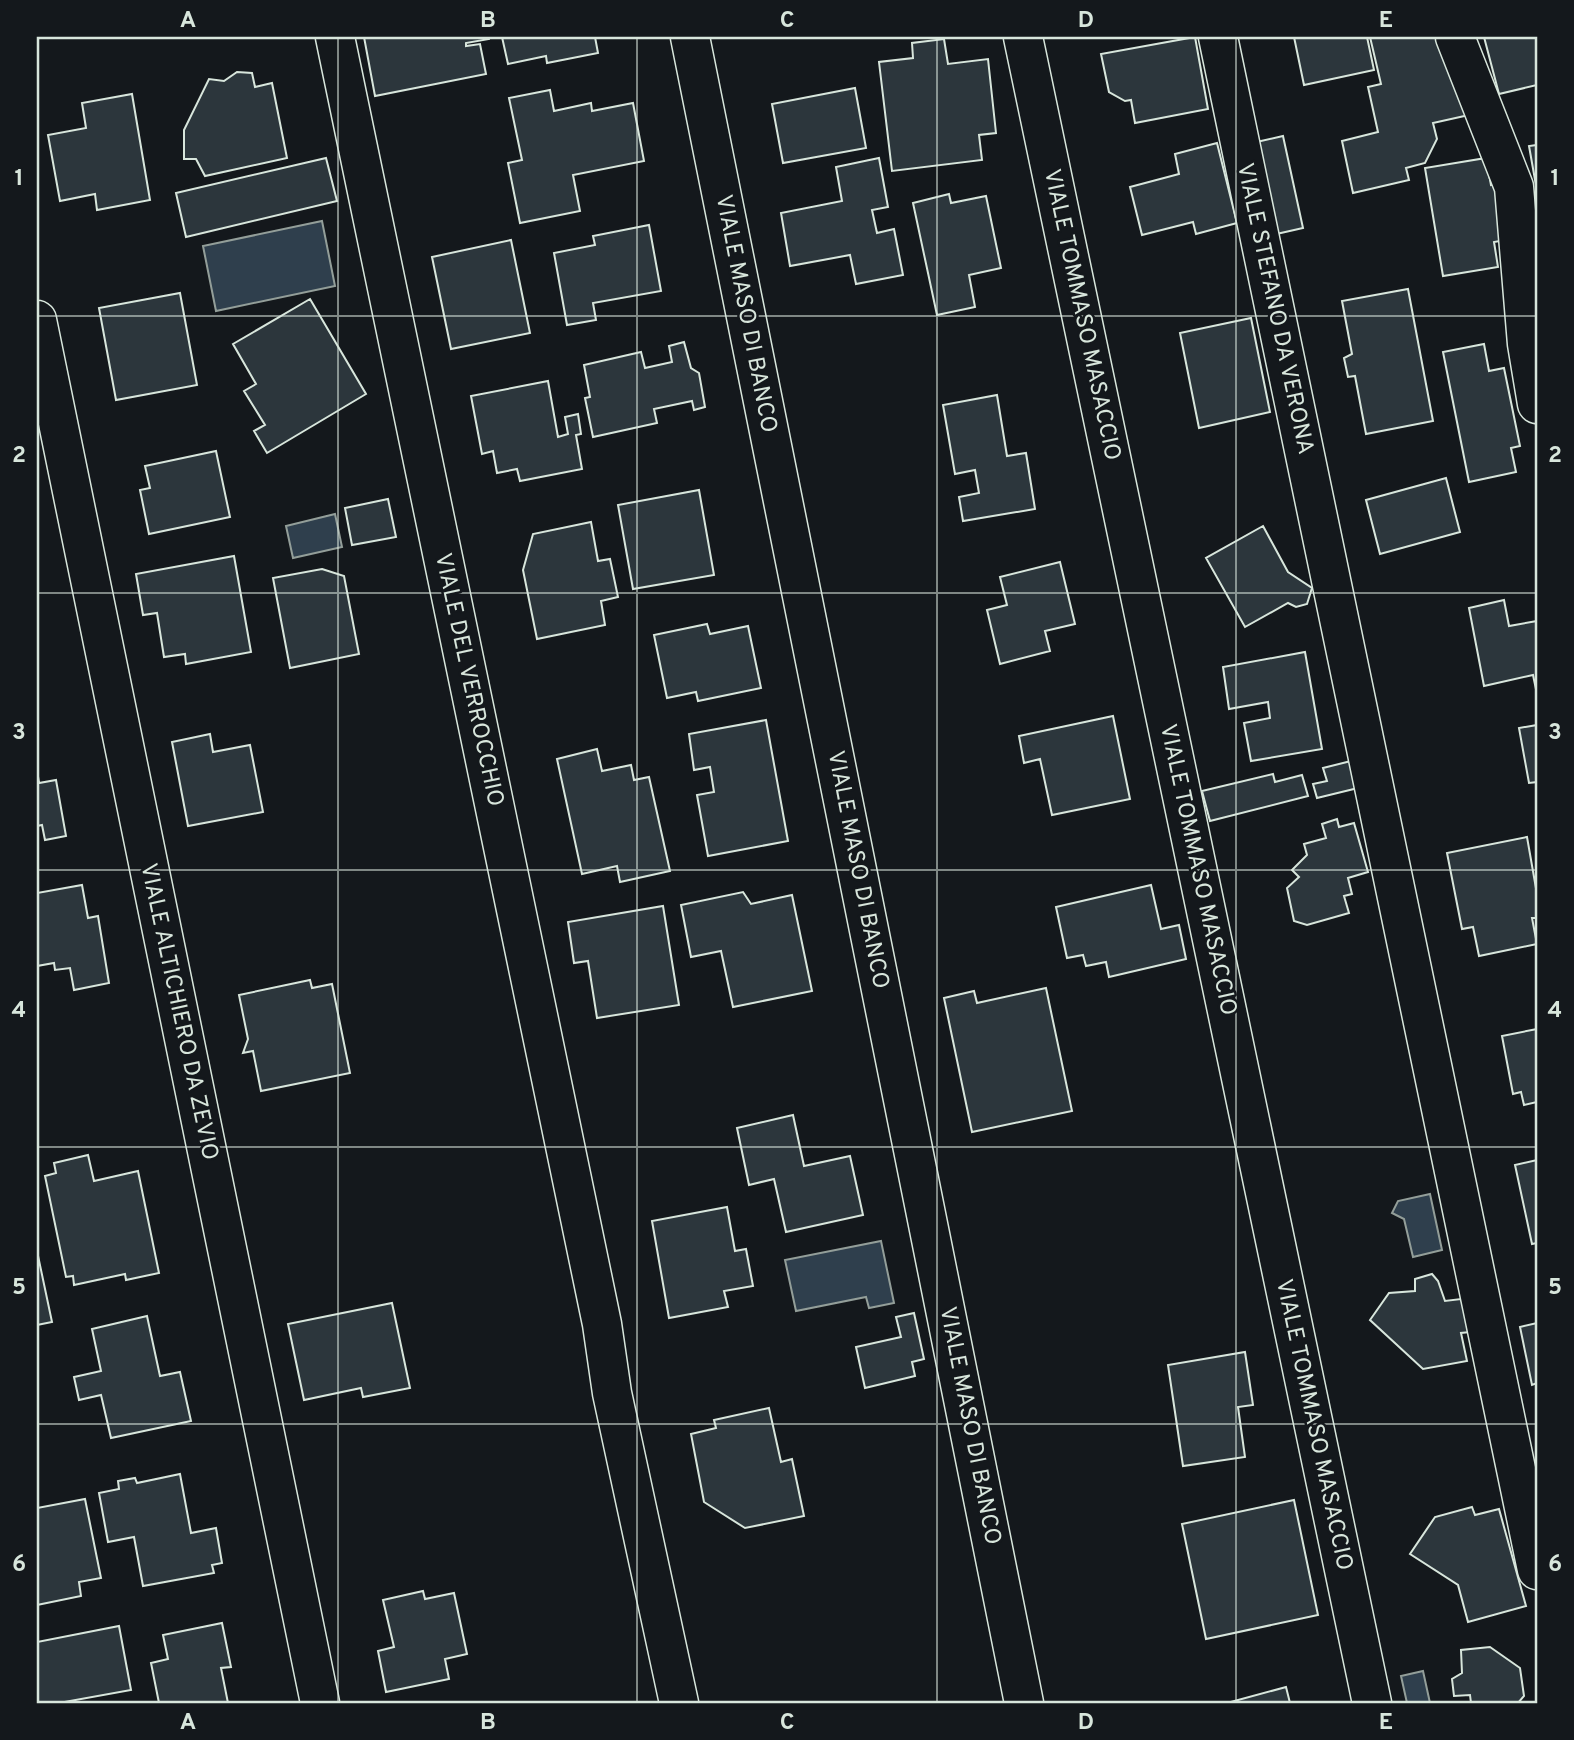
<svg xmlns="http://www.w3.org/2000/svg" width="1574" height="1740" viewBox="0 0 1574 1740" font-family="Overpass,sans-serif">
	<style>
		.water { fill: #2f3f4d; stroke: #939e99; stroke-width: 2 }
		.building { fill: #2c363c; stroke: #d8e6dc; stroke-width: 2 }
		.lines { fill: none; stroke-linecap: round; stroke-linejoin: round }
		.minor-casing { stroke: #d8e6dc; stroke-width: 41 }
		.minor { stroke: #14181c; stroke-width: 38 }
		.grid { fill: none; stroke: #d8e6dc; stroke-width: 2; stroke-opacity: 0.55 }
		.labels { text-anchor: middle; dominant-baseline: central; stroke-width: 5; stroke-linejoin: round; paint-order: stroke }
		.street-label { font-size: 23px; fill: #d8e6dc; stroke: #14181c }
		.neatline { fill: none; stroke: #d8e6dc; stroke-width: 2.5 }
		.grid-label { font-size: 23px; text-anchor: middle; font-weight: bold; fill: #d8e6dc }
	</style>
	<rect width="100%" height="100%" fill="#14181c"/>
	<path class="water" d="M 322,221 L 335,286 L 216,311 L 203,246 Z
		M 335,514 L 342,547 L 293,558 L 286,526 Z
		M 1430,1194 L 1442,1250 L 1413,1257 L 1404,1219 L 1392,1213 L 1398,1201 Z
		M 881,1241 L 894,1303 L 869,1308 L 866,1297 L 796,1311 L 785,1260 Z
		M 1423,1671 L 1430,1703 L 1407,1703 L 1401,1676 Z"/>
	<path class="building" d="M 364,37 L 489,37 L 489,39 L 466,43 L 466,46 L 480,44 L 486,74 L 375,96 Z
		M 502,37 L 595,37 L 598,53 L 547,63 L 546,56 L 508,64 Z
		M 1195,37 L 1208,109 L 1135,123 L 1131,100 L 1125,101 L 1109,92 L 1101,54 Z
		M 1294,37 L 1367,37 L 1374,70 L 1304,85 Z
		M 1370,37 L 1445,37 L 1469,115 L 1433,123 L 1437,139 L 1425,163 L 1406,168 L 1409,180 L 1353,193 L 1342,141 L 1378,132 L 1368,87 L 1381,84 Z
		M 1484,37 L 1537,37 L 1537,85 L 1499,94 Z
		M 944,39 L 948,64 L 988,59 L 996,133 L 979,135 L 982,160 L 892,171 L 879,62 L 913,58 L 912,43 Z
		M 237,72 L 252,73 L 255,87 L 272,83 L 287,158 L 205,176 L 196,159 L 184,159 L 184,130 L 209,79 L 224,81 Z
		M 855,88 L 866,148 L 783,163 L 772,104 Z
		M 550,90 L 554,111 L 591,103 L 592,111 L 633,103 L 644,161 L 573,175 L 580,211 L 520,223 L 508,163 L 522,160 L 509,98 Z
		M 132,94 L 150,200 L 97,210 L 95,194 L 60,201 L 48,135 L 86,128 L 82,103 Z
		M 1283,136 L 1303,228 L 1272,235 L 1252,143 Z
		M 1217,143 L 1237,223 L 1196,234 L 1193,222 L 1142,235 L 1130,187 L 1179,174 L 1175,154 Z
		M 1537,145 L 1537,191 L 1529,146 Z
		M 326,158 L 337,201 L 186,237 L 176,193 Z
		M 879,158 L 888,207 L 872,210 L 877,233 L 894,229 L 903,275 L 856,284 L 850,255 L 790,266 L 781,213 L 842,201 L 836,167 Z
		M 1486,158 L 1491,185 L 1501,183 L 1511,239 L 1494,242 L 1498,267 L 1443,276 L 1425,168 Z
		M 949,194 L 951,203 L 986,196 L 1001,268 L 969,275 L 975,307 L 937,315 L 913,203 Z
		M 649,225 L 661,291 L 593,303 L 596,320 L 567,325 L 554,253 L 595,245 L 593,236 Z
		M 511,240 L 530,333 L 451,349 L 432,257 Z
		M 1408,289 L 1433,421 L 1366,434 L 1355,376 L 1348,377 L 1344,358 L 1352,354 L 1342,301 Z
		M 180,293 L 197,385 L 116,400 L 99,308 Z
		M 310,299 L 366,394 L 267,453 L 254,431 L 265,425 L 244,391 L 256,384 L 233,344 Z
		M 1251,318 L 1270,412 L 1199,428 L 1180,333 Z
		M 684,342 L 691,368 L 699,373 L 705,407 L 694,410 L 692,401 L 654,409 L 657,423 L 593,437 L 585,398 L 590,397 L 584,365 L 641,352 L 645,368 L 672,362 L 669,346 Z
		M 1484,344 L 1489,371 L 1504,368 L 1520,446 L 1511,448 L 1516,472 L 1469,482 L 1443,352 Z
		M 548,381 L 558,437 L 568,434 L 565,417 L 578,414 L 581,434 L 576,435 L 582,469 L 520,481 L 517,469 L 497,473 L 493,451 L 482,454 L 471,396 Z
		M 997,395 L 1007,456 L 1026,453 L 1035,509 L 963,521 L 959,497 L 979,493 L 975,470 L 955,474 L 943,405 Z
		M 216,451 L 230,517 L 149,534 L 140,490 L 150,488 L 145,466 Z
		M 1446,478 L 1460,532 L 1380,554 L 1366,500 Z
		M 699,490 L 714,575 L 633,589 L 618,505 Z
		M 388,499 L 396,537 L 352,545 L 345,508 Z
		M 591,522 L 598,561 L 610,559 L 618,597 L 601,601 L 605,625 L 537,639 L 523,570 L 533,534 Z
		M 1263,526 L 1288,572 L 1312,588 L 1307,604 L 1296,607 L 1288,603 L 1245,627 L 1206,558 Z
		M 234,556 L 251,652 L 186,664 L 185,654 L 164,657 L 157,613 L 143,615 L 136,574 Z
		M 1060,562 L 1075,624 L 1045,631 L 1050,651 L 1000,664 L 987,610 L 1007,605 L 1000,577 Z
		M 322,569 L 344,576 L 359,654 L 290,668 L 273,578 Z
		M 1504,600 L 1509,626 L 1537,621 L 1537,694 L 1533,675 L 1484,686 L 1469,608 Z
		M 707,624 L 710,634 L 748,626 L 761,688 L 698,701 L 696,692 L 667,698 L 654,635 Z
		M 1305,652 L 1322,749 L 1251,761 L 1244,723 L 1270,718 L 1268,702 L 1229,709 L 1223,667 Z
		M 1113,716 L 1130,799 L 1052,815 L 1040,759 L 1024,763 L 1019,736 Z
		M 766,720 L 788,841 L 708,856 L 697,795 L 714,792 L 710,767 L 694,770 L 689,734 Z
		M 1537,725 L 1537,782 L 1529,783 L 1519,728 Z
		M 210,734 L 213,752 L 250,745 L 263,812 L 188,826 L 172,742 Z
		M 597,749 L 602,771 L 631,765 L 634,780 L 649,777 L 670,871 L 620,882 L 617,866 L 582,874 L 557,759 Z
		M 1351,761 L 1358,788 L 1317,798 L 1313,784 L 1327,781 L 1323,768 Z
		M 37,770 L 39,783 L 56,780 L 66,836 L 45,840 L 42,825 L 37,826 Z
		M 1273,774 L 1275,782 L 1302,775 L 1308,796 L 1210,821 L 1202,791 Z
		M 1337,819 L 1339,827 L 1354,823 L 1368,872 L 1348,878 L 1352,894 L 1344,896 L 1349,913 L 1307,925 L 1294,921 L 1287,888 L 1299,877 L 1292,870 L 1307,855 L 1304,844 L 1326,838 L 1322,824 Z
		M 1527,837 L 1537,894 L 1537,918 L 1532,918 L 1537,944 L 1479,956 L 1473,927 L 1462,929 L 1447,853 Z
		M 82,885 L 88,918 L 98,916 L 109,983 L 74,990 L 70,968 L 55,970 L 54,963 L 37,966 L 37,893 Z
		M 1151,885 L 1161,929 L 1179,925 L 1186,959 L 1109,977 L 1106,962 L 1086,966 L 1083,955 L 1067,958 L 1056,907 Z
		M 743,892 L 751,904 L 792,895 L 812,991 L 733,1007 L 721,951 L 691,957 L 681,905 Z
		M 663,906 L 679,1005 L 597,1018 L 588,961 L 574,963 L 568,922 Z
		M 310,980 L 312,988 L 332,984 L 350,1073 L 261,1091 L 253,1051 L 243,1053 L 248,1039 L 239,995 Z
		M 1046,988 L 1072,1111 L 972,1132 L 944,998 L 974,991 L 977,1003 Z
		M 1537,1029 L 1537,1102 L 1524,1105 L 1521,1092 L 1513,1094 L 1502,1036 Z
		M 793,1115 L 804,1166 L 850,1156 L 863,1215 L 786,1232 L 774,1179 L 749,1185 L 737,1128 Z
		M 88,1155 L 94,1181 L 138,1171 L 159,1273 L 126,1280 L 125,1274 L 74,1285 L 73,1276 L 66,1277 L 45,1176 L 56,1173 L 54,1163 Z
		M 1537,1160 L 1537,1243 L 1532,1244 L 1515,1165 Z
		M 727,1207 L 735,1251 L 746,1249 L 753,1286 L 724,1291 L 728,1307 L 669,1318 L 652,1221 Z
		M 37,1251 L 52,1322 L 37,1325 Z
		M 1432,1274 L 1438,1281 L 1445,1301 L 1461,1299 L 1471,1332 L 1461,1333 L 1467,1361 L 1423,1369 L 1370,1320 L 1389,1293 L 1415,1291 L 1415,1279 Z
		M 392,1303 L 410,1388 L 363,1397 L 361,1388 L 304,1400 L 288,1324 Z
		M 914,1313 L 924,1359 L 912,1362 L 915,1376 L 865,1388 L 856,1347 L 901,1337 L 896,1317 Z
		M 147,1316 L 160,1376 L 180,1372 L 191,1421 L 111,1438 L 101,1395 L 79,1400 L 74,1377 L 101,1371 L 92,1329 Z
		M 1537,1323 L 1537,1383 L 1532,1385 L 1520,1327 Z
		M 1245,1352 L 1253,1405 L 1238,1407 L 1245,1457 L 1183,1466 L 1168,1365 Z
		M 769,1408 L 781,1462 L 792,1459 L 804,1516 L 745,1528 L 704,1502 L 691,1434 L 716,1428 L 714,1420 Z
		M 180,1474 L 191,1533 L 216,1528 L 222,1563 L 212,1565 L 214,1573 L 143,1586 L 134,1537 L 108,1542 L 99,1493 L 119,1489 L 118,1481 L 135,1478 L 137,1483 Z
		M 85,1499 L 101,1578 L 79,1582 L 81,1596 L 37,1605 L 37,1508 Z
		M 1294,1500 L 1318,1615 L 1206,1639 L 1182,1524 Z
		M 1472,1507 L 1475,1515 L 1499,1509 L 1526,1606 L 1468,1622 L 1458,1585 L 1410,1554 L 1435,1517 Z
		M 423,1591 L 425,1599 L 454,1593 L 467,1654 L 445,1659 L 449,1679 L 386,1692 L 378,1651 L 394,1647 L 383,1600 Z
		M 222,1623 L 231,1667 L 221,1668 L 228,1703 L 159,1703 L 151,1663 L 168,1659 L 163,1635 Z
		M 119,1626 L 131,1690 L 59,1703 L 38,1703 L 37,1642 Z
		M 1490,1647 L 1520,1668 L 1524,1696 L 1518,1703 L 1471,1703 L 1470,1695 L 1454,1696 L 1452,1679 L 1462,1673 L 1461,1650 Z
		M 1286,1687 L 1290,1703 L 1227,1703 Z"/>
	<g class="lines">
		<g class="minor-casing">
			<path id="minor" d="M 335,37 L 602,1324 L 612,1393 L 679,1703
				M 690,37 L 1024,1703
				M 1023,37 L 1372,1703
				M 1218,37 L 1537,1570
				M 1455,37 L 1514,187 L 1527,344 L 1537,404
				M 37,320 L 320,1703"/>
		</g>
		<use href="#minor" class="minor"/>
	</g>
	<path class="grid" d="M 338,37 L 338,1703M 637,37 L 637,1703M 937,37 L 937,1703M 1236,37 L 1236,1703M 37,316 L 1537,316M 37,593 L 1537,593M 37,870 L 1537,870M 37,1147 L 1537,1147M 37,1424 L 1537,1424"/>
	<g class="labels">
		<g class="street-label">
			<text transform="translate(1274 309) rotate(78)">VIALE STEFANO DA VERONA</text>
			<text transform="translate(745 314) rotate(79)">VIALE MASO DI BANCO</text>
			<text transform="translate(1081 315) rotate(78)">VIALE TOMMASO MASACCIO</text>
			<text transform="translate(468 680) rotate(78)">VIALE DEL VERROCCHIO</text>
			<text transform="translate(857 870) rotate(79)">VIALE MASO DI BANCO</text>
			<text transform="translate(1197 870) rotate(78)">VIALE TOMMASO MASACCIO</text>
			<text transform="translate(178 1012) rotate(78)">VIALE ALTICHIERO DA ZEVIO</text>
			<text transform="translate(1313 1425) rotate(78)">VIALE TOMMASO MASACCIO</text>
			<text transform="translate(969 1426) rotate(79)">VIALE MASO DI BANCO</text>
		</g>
	</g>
	<rect width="1574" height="1740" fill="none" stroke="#14181c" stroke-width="77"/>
	<rect x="38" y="38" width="1498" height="1664" class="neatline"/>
	<g class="grid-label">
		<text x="188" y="27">A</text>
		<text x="488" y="27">B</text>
		<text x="787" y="27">C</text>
		<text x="1086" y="27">D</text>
		<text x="1386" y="27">E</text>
		<text x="19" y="185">1</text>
		<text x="1555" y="185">1</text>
		<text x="19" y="462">2</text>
		<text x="1555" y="462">2</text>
		<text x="19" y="739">3</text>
		<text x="1555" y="739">3</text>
		<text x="19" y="1017">4</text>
		<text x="1555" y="1017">4</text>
		<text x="19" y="1294">5</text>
		<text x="1555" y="1294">5</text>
		<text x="19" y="1571">6</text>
		<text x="1555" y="1571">6</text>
		<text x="188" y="1729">A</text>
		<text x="488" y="1729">B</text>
		<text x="787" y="1729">C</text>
		<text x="1086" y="1729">D</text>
		<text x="1386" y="1729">E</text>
	</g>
</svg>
